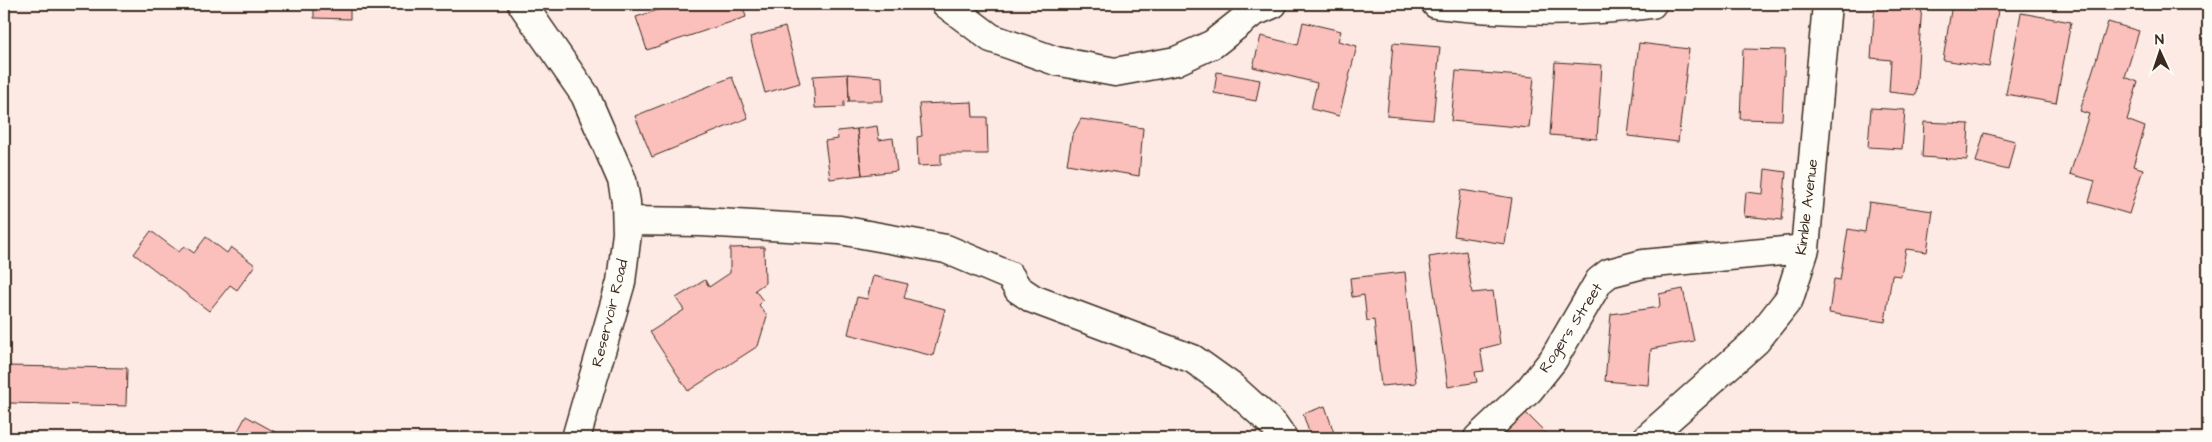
<svg xmlns="http://www.w3.org/2000/svg" width="2212" height="442" viewBox="0 0 2212 442" font-family="'Architects Daughter',sans-serif">
	<style>
		.building { fill: #fcc0bc; stroke: #3b2a1e }
		.lines { fill: none; stroke-linecap: round; stroke-linejoin: round }
		.minor-casing { stroke: #3b2a1e; stroke-width: 31 }
		.minor { stroke: #fdfcf7; stroke-width: 28 }
		.labels { text-anchor: middle; dominant-baseline: central; stroke-width: 5; stroke-linejoin: round; paint-order: stroke }
		.street-label { font-size: 15px; fill: #3b2a1e; stroke: #fdfcf7 }
	</style>
	<rect width="100%" height="100%" fill="#fdeae5"/>
	<filter id="ink" filterUnits="userSpaceOnUse"><feTurbulence type="fractalNoise" baseFrequency=".02" numOctaves="2"/><feDisplacementMap in="SourceGraphic" scale="10" xChannelSelector="R" yChannelSelector="G"/><feConvolveMatrix kernelMatrix="1 2 1 2 8 2 1 2 1" color-interpolation-filters="sRGB"/></filter>
	<g filter="url(#ink)">
		<path class="building" d="M 314,4 L 350,4 L 350,19 L 314,18 Z
			M 677,4 L 742,4 L 746,17 L 647,50 L 636,17 Z
			M 1875,4 L 1922,4 L 1916,95 L 1889,92 L 1891,60 L 1871,58 Z
			M 1952,4 L 1999,4 L 1989,67 L 1943,60 Z
			M 2021,13 L 2071,22 L 2056,103 L 2006,94 Z
			M 1303,22 L 1341,31 L 1338,41 L 1357,46 L 1339,116 L 1311,109 L 1317,83 L 1253,67 L 1261,36 L 1298,45 Z
			M 2108,22 L 2139,31 L 2125,77 L 2138,82 L 2127,120 L 2145,127 L 2133,166 L 2143,169 L 2129,214 L 2089,202 L 2095,181 L 2070,174 L 2089,114 L 2080,111 Z
			M 785,27 L 800,83 L 765,93 L 750,37 Z
			M 1393,43 L 1440,47 L 1433,120 L 1387,116 Z
			M 1639,43 L 1689,49 L 1678,142 L 1628,136 Z
			M 1743,49 L 1785,50 L 1782,120 L 1740,119 Z
			M 1555,62 L 1602,65 L 1597,139 L 1550,135 Z
			M 1456,71 L 1534,77 L 1529,128 L 1451,121 Z
			M 1217,72 L 1260,80 L 1256,101 L 1214,93 Z
			M 848,74 L 849,101 L 844,102 L 844,107 L 815,108 L 813,76 Z
			M 848,74 L 882,77 L 883,101 L 849,101 Z
			M 732,77 L 748,118 L 652,157 L 635,116 Z
			M 972,102 L 973,117 L 987,117 L 988,154 L 941,154 L 941,165 L 918,166 L 917,137 L 922,136 L 919,104 Z
			M 1871,108 L 1905,110 L 1902,149 L 1868,147 Z
			M 1081,119 L 1143,128 L 1139,176 L 1067,164 L 1072,136 Z
			M 1924,122 L 1969,124 L 1967,160 L 1922,157 Z
			M 877,126 L 879,140 L 893,138 L 897,171 L 862,175 L 857,129 Z
			M 857,129 L 862,175 L 830,179 L 825,141 L 838,139 L 837,131 Z
			M 1984,133 L 2015,141 L 2008,170 L 1976,162 Z
			M 1765,169 L 1786,172 L 1782,220 L 1744,216 L 1746,192 L 1763,194 Z
			M 1461,190 L 1512,198 L 1505,244 L 1454,236 Z
			M 1869,202 L 1933,211 L 1927,252 L 1906,249 L 1901,276 L 1892,275 L 1885,322 L 1829,313 L 1834,279 L 1840,280 L 1848,229 L 1865,232 Z
			M 151,231 L 179,252 L 184,246 L 194,253 L 206,237 L 227,253 L 231,247 L 255,265 L 237,290 L 230,285 L 209,311 L 134,254 Z
			M 764,247 L 765,283 L 755,290 L 763,301 L 759,305 L 767,316 L 758,346 L 688,391 L 650,332 L 684,310 L 676,298 L 705,280 L 709,287 L 730,273 L 730,248 Z
			M 1466,251 L 1472,293 L 1493,291 L 1500,344 L 1480,349 L 1484,371 L 1475,372 L 1477,382 L 1448,387 L 1429,257 Z
			M 1405,272 L 1416,383 L 1381,386 L 1374,320 L 1367,321 L 1364,295 L 1352,297 L 1350,278 Z
			M 873,276 L 908,284 L 904,298 L 945,309 L 933,356 L 848,334 L 857,297 L 867,299 Z
			M 1683,289 L 1694,341 L 1651,349 L 1648,385 L 1605,381 L 1611,314 L 1660,307 L 1659,294 Z
			M 4,366 L 127,368 L 126,406 L 10,403 L 4,415 Z
			M 1325,406 L 1335,436 L 1311,438 L 1303,414 Z
			M 1524,411 L 1551,438 L 1503,438 L 1499,434 Z
			M 246,416 L 284,437 L 283,438 L 234,438 Z"/>
		<g class="lines">
			<g class="minor-casing">
				<path id="minor" d="M 522,4 L 585,95 L 622,180 L 626,202 L 627,233 L 621,282 L 576,438
					M 946,4 L 991,38 L 1056,61 L 1115,72 L 1176,61 L 1213,44 L 1252,13 L 1273,4
					M 1436,4 C 1508,12 1580,14 1652,4
					M 627,221 L 701,222 L 840,230 L 946,249 L 1010,276 L 1018,289 L 1033,299 L 1193,359 L 1232,387 L 1274,425 L 1283,438
					M 1478,438 L 1529,390 L 1553,360 L 1599,281 L 1609,273 L 1643,264 L 1805,249
					M 1647,438 L 1756,341 L 1789,299 L 1805,249 L 1827,4"/>
			</g>
			<use href="#minor" class="minor"/>
		</g>
	</g>
	<g class="labels">
		<g class="street-label">
			<text transform="translate(1807 207) rotate(-83)">Kimble Avenue</text>
			<text transform="translate(610 313) rotate(-76)">Reservoir Road</text>
			<text transform="translate(1571 328) rotate(-57)">Rogers Street</text>
		</g>
	</g>
	<rect width="2212" height="442" fill="none" stroke="#fdfcf7" stroke-width="20"/>
	<rect x="10" y="10" width="2192" height="422" fill="none" stroke="#3b2a1e" stroke-width="2" filter="url(#ink)"/>
	<g transform="translate(2160 52) rotate(357)" stroke="#fdfcf7" stroke-width="4" paint-order="stroke">
	<path d="M0-4L9 19L0 12L-9 19Z" fill="#3b2a1e"/>
	<text y="-8" font-size="14" font-weight="bold" text-anchor="middle" fill="#3b2a1e">N</text>
	</g>
</svg>
